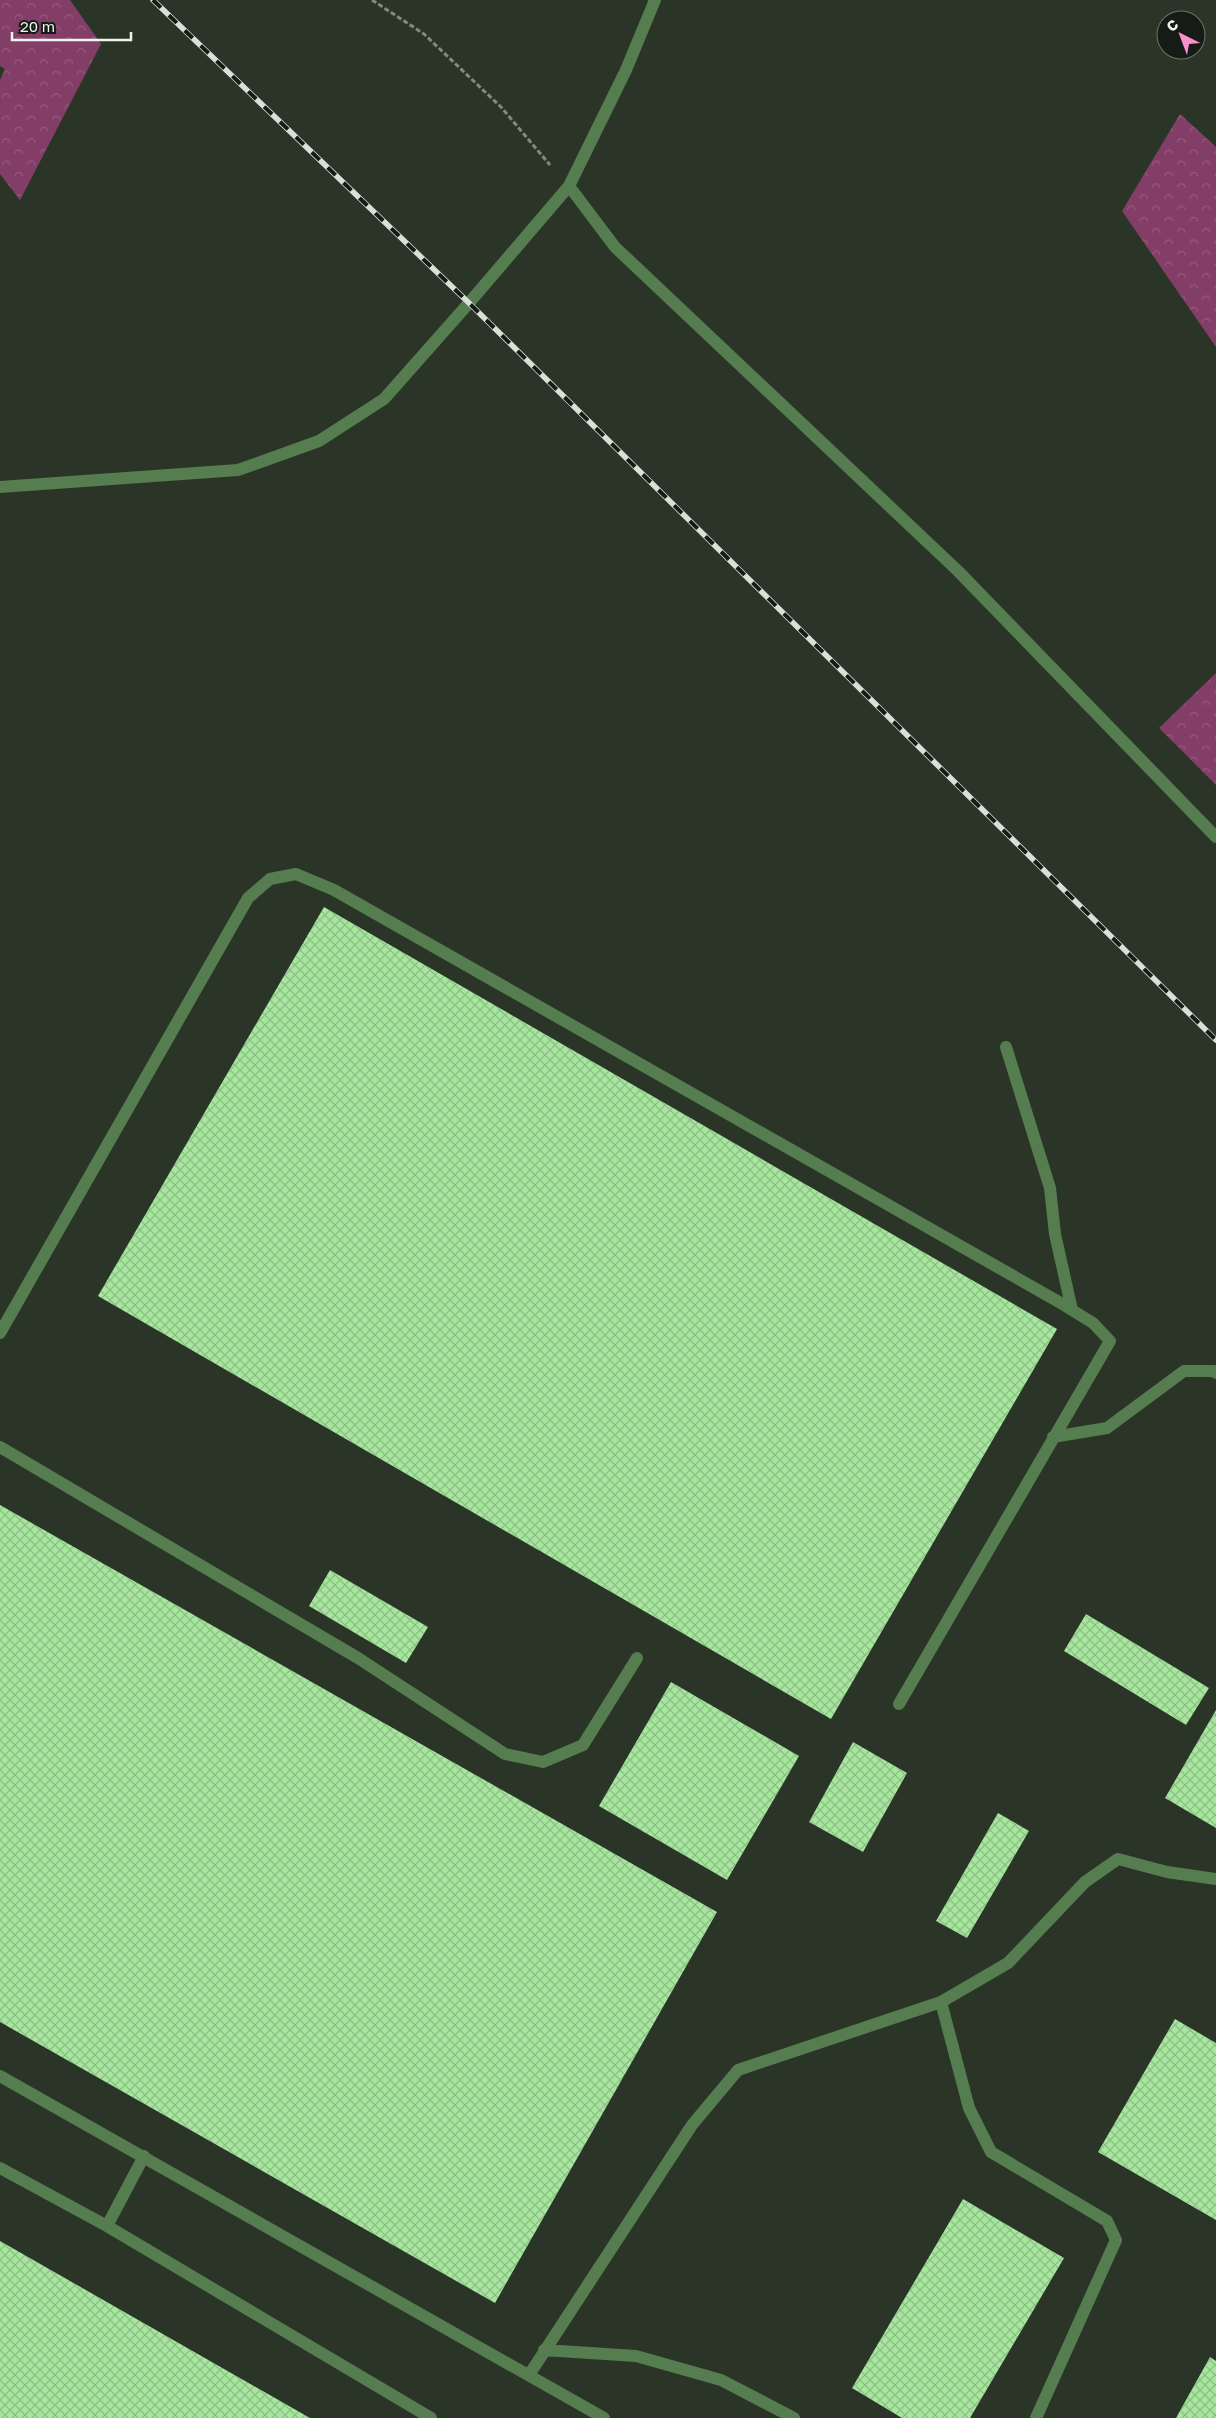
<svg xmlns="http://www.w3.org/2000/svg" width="1216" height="2418" viewBox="0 0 1216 2418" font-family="'Golos Text',sans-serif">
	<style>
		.forest { fill: url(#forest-crowns) }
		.building { fill: url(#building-cross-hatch) }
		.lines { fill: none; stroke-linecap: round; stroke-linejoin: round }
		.path { stroke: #808a7f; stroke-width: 3; stroke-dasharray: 5 2.5; stroke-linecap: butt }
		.minor { stroke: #567d50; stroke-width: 12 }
		.rail-casing { stroke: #d9e0d8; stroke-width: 5.5 }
		.rail { stroke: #161b15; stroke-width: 4; stroke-dasharray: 11; stroke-linecap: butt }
	</style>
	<defs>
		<pattern id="forest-crowns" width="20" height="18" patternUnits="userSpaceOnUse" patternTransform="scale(1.25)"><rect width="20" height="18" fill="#833e68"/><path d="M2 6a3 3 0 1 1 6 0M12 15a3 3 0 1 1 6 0" fill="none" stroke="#955a7e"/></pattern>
		<pattern id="building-cross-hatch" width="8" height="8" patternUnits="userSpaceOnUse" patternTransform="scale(1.25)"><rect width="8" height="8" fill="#a6e69d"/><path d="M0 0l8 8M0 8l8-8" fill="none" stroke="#8ebf88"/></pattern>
	</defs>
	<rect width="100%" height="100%" fill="#2a3528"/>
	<path class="forest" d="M 0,0 L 70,0 L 101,44 L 20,200 L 0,174 L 0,80 L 5,69 L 0,66 Z
		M 1180,114 L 1216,147 L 1216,347 L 1122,211 Z
		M 1216,673 L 1216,785 L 1159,728 Z"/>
	<path class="building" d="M 324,907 L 1057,1329 L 831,1719 L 98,1296 Z
		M 0,1505 L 717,1912 L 495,2303 L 0,2022 Z
		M 330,1570 L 428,1627 L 406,1663 L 309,1606 Z
		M 1086,1614 L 1209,1688 L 1186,1725 L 1064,1651 Z
		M 671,1682 L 799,1756 L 727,1880 L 599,1806 Z
		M 1216,1710 L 1216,1828 L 1165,1798 Z
		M 853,1742 L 907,1773 L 863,1852 L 809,1822 Z
		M 998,1813 L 1029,1831 L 967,1938 L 936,1921 Z
		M 1175,2019 L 1216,2043 L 1216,2220 L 1098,2152 Z
		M 963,2199 L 1064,2258 L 970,2418 L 902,2418 L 852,2388 Z
		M 0,2241 L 310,2418 L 0,2418 Z
		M 1210,2357 L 1216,2361 L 1216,2418 L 1176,2418 Z"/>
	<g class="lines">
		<path class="path" d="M 372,0 L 424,34 L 501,107 L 550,165"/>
		<path class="minor" d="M 569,186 L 615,247 L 958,571 L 1216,837
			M 0,487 L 238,470 L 319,441 L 384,399 L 469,303 L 569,186 L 626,70 L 655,0
			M 1006,1047 L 1050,1188 L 1055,1234 L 1072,1310
			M 0,1333 L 248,898 L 270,879 L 296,874 L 334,890 L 1059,1302 L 1093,1323 L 1110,1341 L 899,1704
			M 1053,1437 L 1107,1428 L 1184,1371 L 1214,1371 L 1216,1373
			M 0,1447 L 358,1658 L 505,1754 L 543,1762 L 583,1745 L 637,1658
			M 941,2002 L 969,2108 L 991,2152 L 1107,2221 L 1116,2240 L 1036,2418
			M 0,2076 L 604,2418
			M 0,2168 L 107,2226 L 431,2418
			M 107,2226 L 144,2156
			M 544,2350 L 636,2356 L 721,2380 L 794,2418
			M 529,2375 L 692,2125 L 738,2070 L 941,2002 L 1008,1963 L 1085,1882 L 1118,1859 L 1167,1872 L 1216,1879"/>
		<g class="rail-casing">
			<path id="rail" d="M 153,0 L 469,303 L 1216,1040"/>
		</g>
		<use href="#rail" class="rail"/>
	</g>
	<g transform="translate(1181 35) rotate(318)"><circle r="24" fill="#161b15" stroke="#6c726b"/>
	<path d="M0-4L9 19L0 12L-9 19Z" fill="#f890cc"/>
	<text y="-8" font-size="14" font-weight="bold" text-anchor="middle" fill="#eef5ed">С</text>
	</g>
	<path d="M12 32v8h119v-8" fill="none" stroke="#eef5ed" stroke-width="2.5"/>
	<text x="20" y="32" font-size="15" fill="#eef5ed" stroke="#161b15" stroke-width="4" paint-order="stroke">20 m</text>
</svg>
